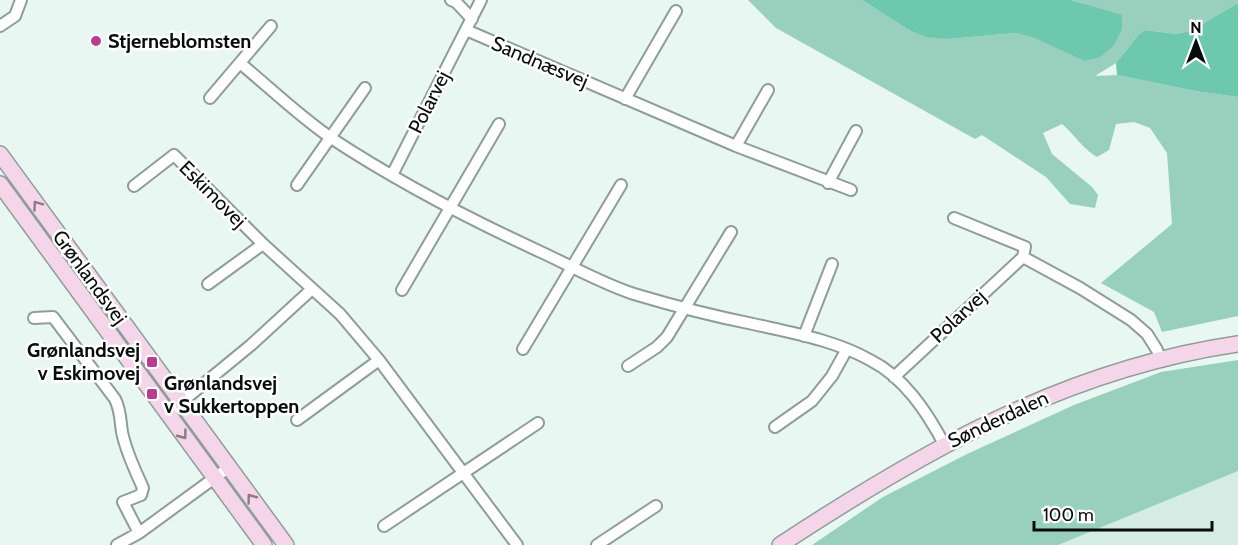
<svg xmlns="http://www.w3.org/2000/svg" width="1238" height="545" viewBox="0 0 1238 545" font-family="Cabin,sans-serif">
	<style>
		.built { fill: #d5ece4 }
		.green { fill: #98cfbd }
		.water { fill: #6ec8ae }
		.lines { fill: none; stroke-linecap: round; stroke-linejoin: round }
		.street-casing { stroke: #8f9d98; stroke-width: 14 }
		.secondary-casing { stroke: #8f9d98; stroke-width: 18 }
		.street { stroke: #fff; stroke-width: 10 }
		.secondary { stroke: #f5d5ea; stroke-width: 15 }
		.oneway { stroke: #8a7b86 }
		.poi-dot { fill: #b73d91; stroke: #fff; stroke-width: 2 }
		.labels { text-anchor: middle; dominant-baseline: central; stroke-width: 5; stroke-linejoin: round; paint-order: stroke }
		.poi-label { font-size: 20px; font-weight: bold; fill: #080d0b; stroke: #fff; text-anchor: start }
		.street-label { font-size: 20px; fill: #080d0b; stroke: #fff }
	</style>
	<rect width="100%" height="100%" fill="#e8f7f2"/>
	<path class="built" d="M 1238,471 L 1238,545 L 1058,545 L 1125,516 Z"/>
	<path class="green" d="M 748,0 L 862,0 L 907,29 L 948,39 L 1016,33 L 1037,39 L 1085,4 L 1071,0 L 1238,0 L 1238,3 L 1190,31 L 1176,34 L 1145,30 L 1139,34 L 1116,63 L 1095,76 L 1117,75 L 1195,91 L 1238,97 L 1238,316 L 1162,332 L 1154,312 L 1101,283 L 1172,224 L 1167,153 L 1150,128 L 1134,122 L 1116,124 L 1109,150 L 1097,157 C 1083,149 1075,135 1062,124 L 1043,133 L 1052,154 L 1092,187 L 1098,195 L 1095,208 L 1070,204 L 1046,177 L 982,135 L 975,139 L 776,28 Z
		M 1238,360 L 1238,471 L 1058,545 L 812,545 L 883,497 L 967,454 L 1074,405 L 1161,372 Z"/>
	<path class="water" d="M 862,0 L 1071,0 L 1122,15 L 1122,29 L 1114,45 L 1100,57 L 1085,61 L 1037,39 L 1016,33 L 948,39 L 926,37 L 907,29 Z
		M 1238,3 L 1238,97 L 1195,91 L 1117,75 L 1116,63 L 1139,34 L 1145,30 L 1176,34 L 1190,31 Z"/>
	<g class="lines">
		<g class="street-casing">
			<path id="street" d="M 451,0 L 456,2 L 472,19
				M 0,26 L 15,16 L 21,0
				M 466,30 L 736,146 L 851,190
				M 240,63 C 270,88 299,116 331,138 C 398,182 471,220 543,253 C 573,267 603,284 634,294 C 674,306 713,316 753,324 C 793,333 834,340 870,360 C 904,377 927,412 944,444
				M 210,98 L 271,26
				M 625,99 L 676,11
				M 736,146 L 768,90
				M 392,175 L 481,0
				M 828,183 L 856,131
				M 297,185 L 365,88
				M 134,186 L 174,155 L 263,244 L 340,314 L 379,360 L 517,545
				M 954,218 L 1025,247 L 1023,257
				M 1023,257 L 1080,288 L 1131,320 L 1147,334 L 1157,350 L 1160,359
				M 208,284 L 263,244
				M 402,290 L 499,124
				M 34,318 L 53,317 L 115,399 C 121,411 120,420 122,432 C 126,452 135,470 143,488 L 141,495 L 123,502 L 139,533
				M 804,336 L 832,264
				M 523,349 L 621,185
				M 628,366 L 657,347 L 667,337 L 731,232
				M 894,377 L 1023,257
				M 167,414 L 251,345 L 312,289
				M 297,420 L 379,360
				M 775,427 L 812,401 L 832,376 L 847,349
				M 384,526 L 538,423
				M 117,545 L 139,533 L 228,468
				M 597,545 L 656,506"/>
		</g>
		<g class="secondary-casing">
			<path id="secondary" d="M 0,154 L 286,545
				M 0,184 L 264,545
				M 780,545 C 923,451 1066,369 1238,344"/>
		</g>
		<use href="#street" class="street"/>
		<use href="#secondary" class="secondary"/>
	</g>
	<defs><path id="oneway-chevron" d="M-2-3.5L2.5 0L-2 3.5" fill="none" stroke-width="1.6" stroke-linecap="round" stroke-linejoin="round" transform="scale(1.5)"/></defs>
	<g class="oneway">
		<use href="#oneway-chevron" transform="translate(37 205) rotate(-126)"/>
		<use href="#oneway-chevron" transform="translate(183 435) rotate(53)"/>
		<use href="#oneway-chevron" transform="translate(251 498) rotate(-127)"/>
	</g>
	<g class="poi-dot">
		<circle cx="96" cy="41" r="6"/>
		<rect x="146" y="356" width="12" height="12" rx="3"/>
		<rect x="146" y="388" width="12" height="12" rx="3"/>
	</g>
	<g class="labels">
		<g class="poi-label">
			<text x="108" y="41">Stjerneblomsten</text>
			<text x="140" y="350" text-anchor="end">Grønlandsvej<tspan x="140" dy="23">v Eskimovej</tspan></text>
			<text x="164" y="383">Grønlandsvej<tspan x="164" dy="23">v Sukkertoppen</tspan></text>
		</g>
		<g class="street-label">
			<text transform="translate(540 62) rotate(23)">Sandnæsvej</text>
			<text transform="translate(429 102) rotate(-63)">Polarvej</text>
			<text transform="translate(213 194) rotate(45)">Eskimovej</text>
			<text transform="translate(90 277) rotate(54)">Grønlandsvej</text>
			<text transform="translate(958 316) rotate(-43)">Polarvej</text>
			<text transform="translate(998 419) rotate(-25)">Sønderdalen</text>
		</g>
	</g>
	<g transform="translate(1196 42)" stroke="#ffffff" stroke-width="4.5" paint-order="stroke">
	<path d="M0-4.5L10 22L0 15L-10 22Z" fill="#080d0b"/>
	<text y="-9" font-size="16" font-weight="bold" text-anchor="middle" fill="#080d0b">N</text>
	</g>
	<path d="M1034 521v9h178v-9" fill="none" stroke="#080d0b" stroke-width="3"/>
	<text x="1043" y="521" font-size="18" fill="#080d0b" stroke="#ffffff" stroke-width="4.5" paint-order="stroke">100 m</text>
</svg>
